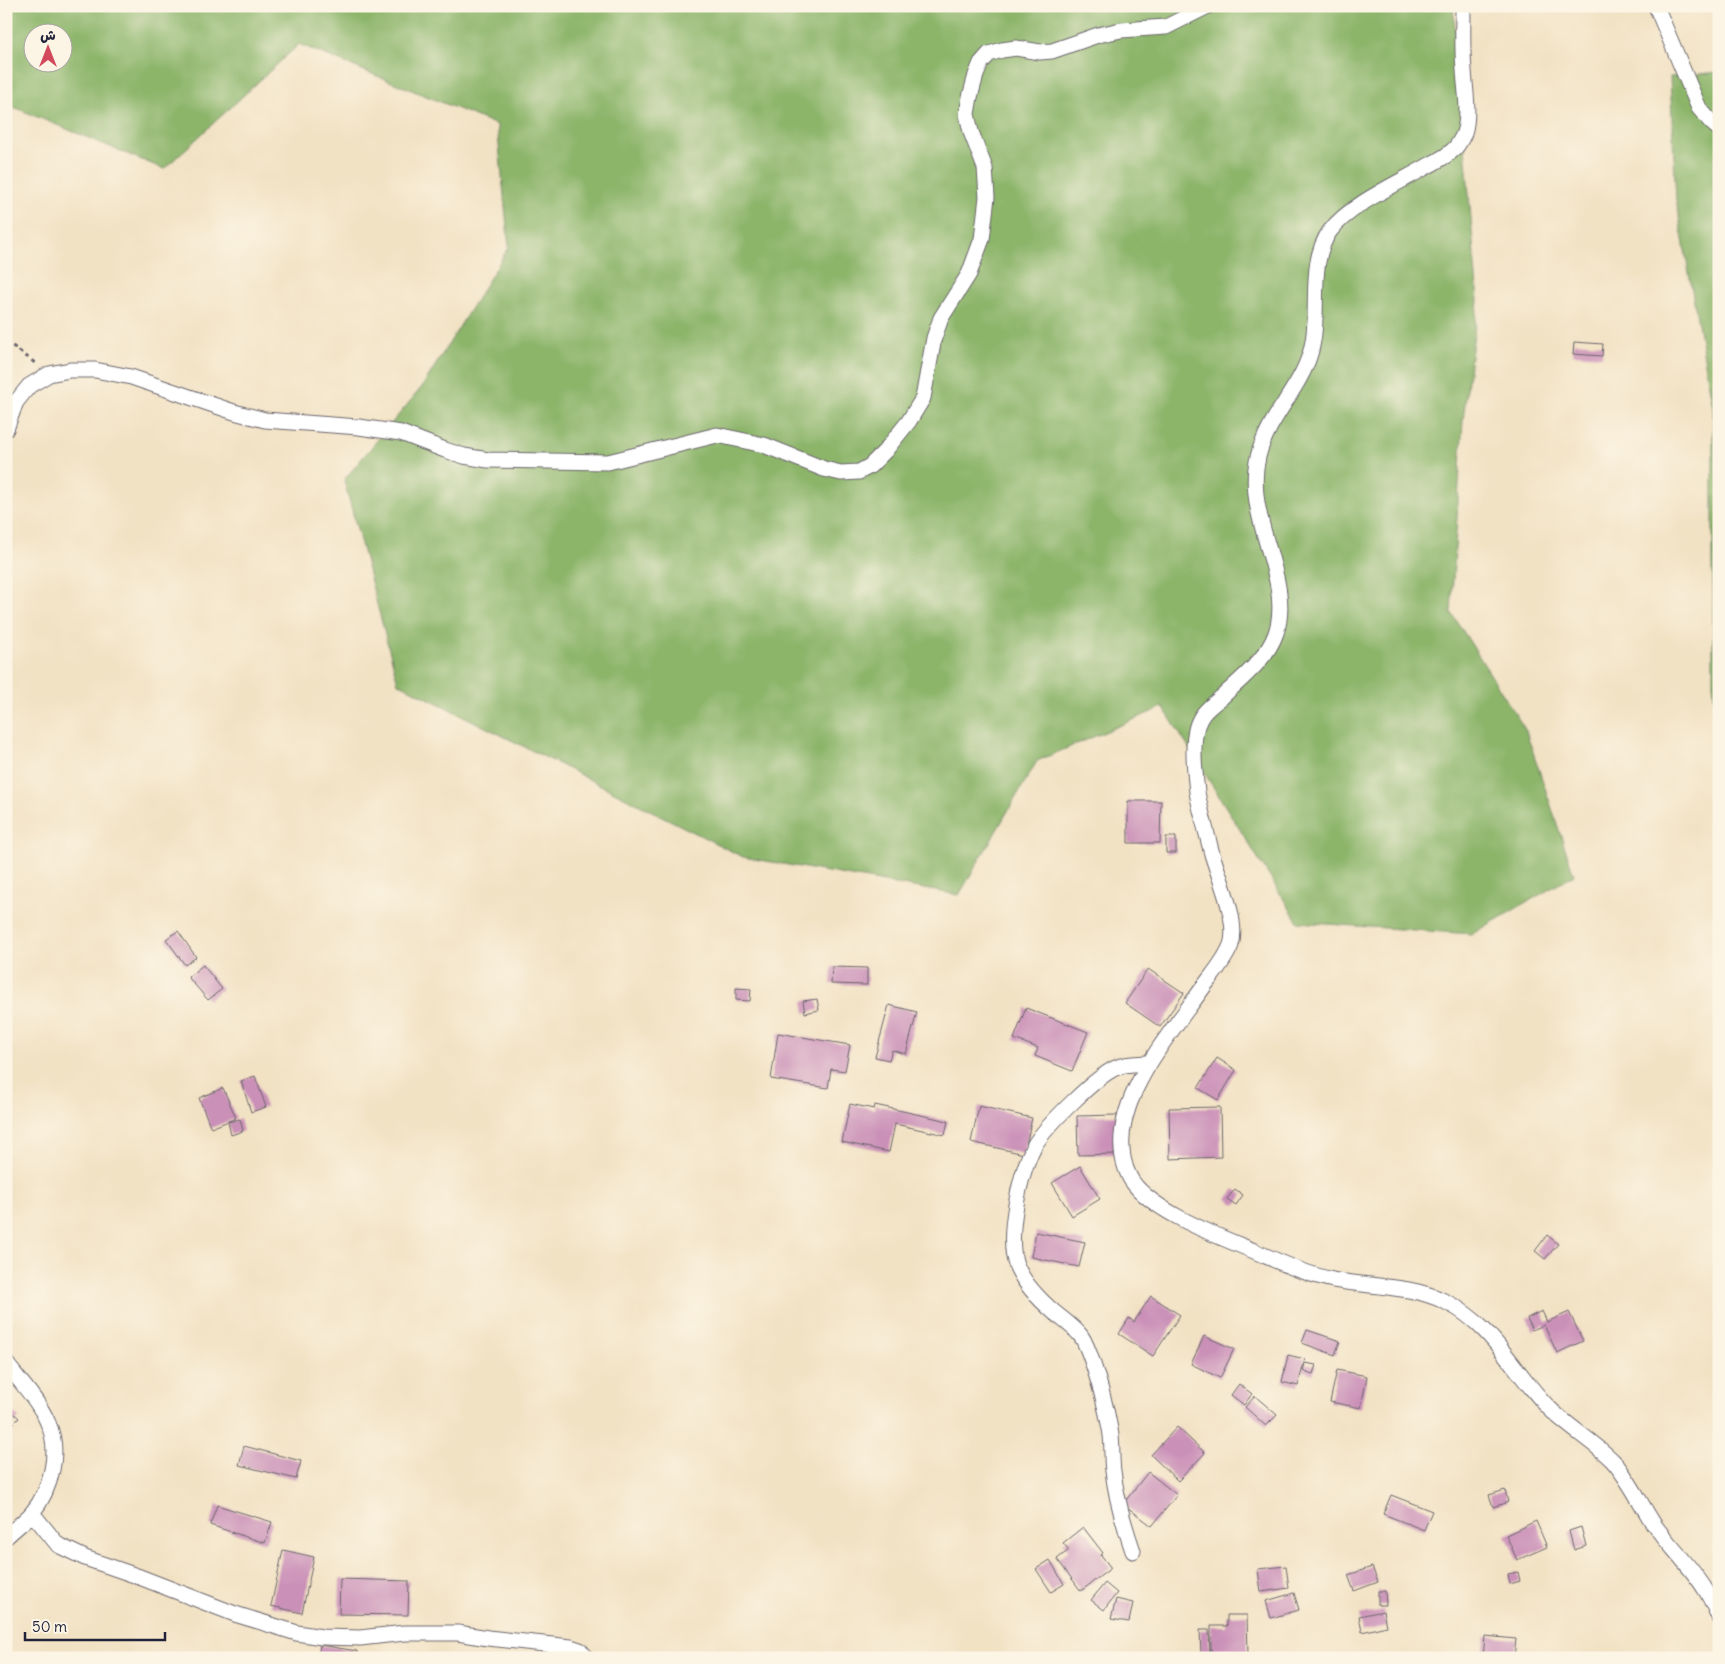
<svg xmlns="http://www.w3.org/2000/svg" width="1725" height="1664" viewBox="0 0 1725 1664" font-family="Delius,'Playpen Sans Arabic',sans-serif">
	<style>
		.forest { fill: #8cb56b; stroke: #576c53; fill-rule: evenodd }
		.building { fill: #ca90b8 }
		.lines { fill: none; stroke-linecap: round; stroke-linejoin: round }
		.minor-casing { stroke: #6b656b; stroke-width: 17 }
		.path { stroke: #6b656b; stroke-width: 3; stroke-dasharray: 4 4; stroke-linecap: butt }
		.minor { stroke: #fff; stroke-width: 15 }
	</style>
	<rect width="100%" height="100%" fill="#fcf5e5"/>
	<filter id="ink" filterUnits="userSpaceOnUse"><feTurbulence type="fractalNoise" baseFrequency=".02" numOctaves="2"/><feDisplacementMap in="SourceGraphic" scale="10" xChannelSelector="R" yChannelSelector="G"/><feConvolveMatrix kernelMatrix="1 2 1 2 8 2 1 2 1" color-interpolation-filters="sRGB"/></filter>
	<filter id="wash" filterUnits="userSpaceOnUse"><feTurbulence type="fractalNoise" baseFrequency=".0096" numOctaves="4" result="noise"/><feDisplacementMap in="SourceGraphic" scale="20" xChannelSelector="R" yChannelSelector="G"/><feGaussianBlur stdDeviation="1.12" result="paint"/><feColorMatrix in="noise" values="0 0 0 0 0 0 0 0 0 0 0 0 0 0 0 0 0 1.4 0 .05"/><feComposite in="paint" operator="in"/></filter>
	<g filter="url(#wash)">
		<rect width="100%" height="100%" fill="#f2e2c4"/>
		<path class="forest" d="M 6,6 L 1453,6 L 1478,301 L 1463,420 L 1451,612 L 1526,731 L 1574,875 L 1472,934 L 1298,922 L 1163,707 L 1037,761 L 959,895 L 743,857 L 398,683 L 344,480 L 422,387 L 509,247 L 497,125 L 299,44 L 164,169 L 6,104 ZM 32,32 L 62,32 L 62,62 L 32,62 Z
			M 1719,72 L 1719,762 L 1713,681 L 1713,408 L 1676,200 L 1670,77 Z"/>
		<g id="blocks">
			<path class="building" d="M 1574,342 L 1603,344 L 1602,356 L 1573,354 Z
				M 1128,801 L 1161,801 L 1160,843 L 1128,843 Z
				M 1166,837 L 1176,837 L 1176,853 L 1166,853 Z
				M 178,931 L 196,957 L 185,965 L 166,939 Z
				M 203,965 L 222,989 L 208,1000 L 188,977 Z
				M 832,967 L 867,968 L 867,985 L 831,984 Z
				M 1148,969 L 1184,993 L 1160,1027 L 1125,1003 Z
				M 736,988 L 751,989 L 750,1001 L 736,1000 Z
				M 817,999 L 819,1010 L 805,1013 L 803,1001 Z
				M 889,1005 L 917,1012 L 906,1054 L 892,1050 L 889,1060 L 875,1057 Z
				M 1026,1008 L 1088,1032 L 1072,1071 L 1035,1056 L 1038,1048 L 1014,1039 Z
				M 778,1033 L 850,1045 L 845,1071 L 831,1069 L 828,1088 L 771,1079 Z
				M 1217,1058 L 1236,1070 L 1218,1100 L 1198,1088 Z
				M 255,1076 L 266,1107 L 251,1112 L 241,1081 Z
				M 223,1088 L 236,1118 L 211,1128 L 199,1098 Z
				M 850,1104 L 874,1109 L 875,1105 L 948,1121 L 945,1135 L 895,1124 L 889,1152 L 842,1142 Z
				M 979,1106 L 1032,1118 L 1024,1154 L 971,1142 Z
				M 1220,1107 L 1221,1157 L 1170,1159 L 1169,1108 Z
				M 1117,1115 L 1118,1154 L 1078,1155 L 1077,1116 Z
				M 240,1119 L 243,1131 L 231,1135 L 228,1122 Z
				M 1080,1166 L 1100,1199 L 1072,1216 L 1052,1183 Z
				M 1235,1189 L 1243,1195 L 1236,1205 L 1227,1199 Z
				M 1036,1232 L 1085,1242 L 1079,1267 L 1031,1257 Z
				M 1547,1235 L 1558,1244 L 1545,1259 L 1535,1251 Z
				M 1151,1296 L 1180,1315 L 1153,1356 L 1119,1334 L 1129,1318 L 1134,1322 Z
				M 1542,1311 L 1547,1322 L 1569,1312 L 1583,1341 L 1557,1353 L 1544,1325 L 1532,1330 L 1527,1318 Z
				M 1307,1330 L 1340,1341 L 1335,1355 L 1302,1343 Z
				M 1204,1336 L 1234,1349 L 1220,1378 L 1191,1364 Z
				M 1288,1355 L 1305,1359 L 1298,1386 L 1282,1382 Z
				M 1305,1363 L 1316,1365 L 1313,1374 L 1303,1371 Z
				M 1337,1370 L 1367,1376 L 1361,1408 L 1330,1402 Z
				M 1239,1384 L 1252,1394 L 1244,1405 L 1231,1395 Z
				M 1255,1396 L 1277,1415 L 1266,1426 L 1245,1407 Z
				M 6,1406 L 19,1418 L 9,1428 L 6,1425 Z
				M 1177,1427 L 1205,1453 L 1178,1481 L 1151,1455 Z
				M 244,1446 L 301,1461 L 296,1479 L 239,1465 Z
				M 1148,1472 L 1177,1495 L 1152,1526 L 1123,1504 Z
				M 1505,1490 L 1508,1502 L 1493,1507 L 1489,1495 Z
				M 1391,1495 L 1432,1511 L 1424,1530 L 1383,1514 Z
				M 217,1505 L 272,1522 L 265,1543 L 210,1525 Z
				M 1536,1521 L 1547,1547 L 1517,1560 L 1506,1535 Z
				M 1083,1527 L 1103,1553 L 1101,1555 L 1111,1568 L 1081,1591 L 1057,1559 L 1069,1550 L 1063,1543 Z
				M 1581,1527 L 1586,1546 L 1574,1550 L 1569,1531 Z
				M 283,1550 L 314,1557 L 302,1613 L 271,1606 Z
				M 1050,1560 L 1064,1584 L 1051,1592 L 1036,1569 Z
				M 1286,1566 L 1289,1588 L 1261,1592 L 1258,1569 Z
				M 1372,1567 L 1378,1582 L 1354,1591 L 1348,1575 Z
				M 1518,1572 L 1520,1581 L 1510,1584 L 1508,1574 Z
				M 340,1579 L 409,1581 L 408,1615 L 339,1614 Z
				M 1105,1583 L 1117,1593 L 1104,1610 L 1091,1600 Z
				M 1378,1591 L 1385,1591 L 1386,1605 L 1378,1605 Z
				M 1294,1593 L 1299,1610 L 1271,1618 L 1266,1601 Z
				M 1116,1599 L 1133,1603 L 1129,1622 L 1111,1619 Z
				M 1383,1611 L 1386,1626 L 1362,1632 L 1359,1616 Z
				M 1227,1615 L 1247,1615 L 1248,1656 L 1211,1657 L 1211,1626 L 1227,1626 Z
				M 1200,1630 L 1209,1630 L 1210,1655 L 1201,1655 Z
				M 1485,1636 L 1516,1639 L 1514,1658 L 1483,1658 Z
				M 320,1645 L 357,1651 L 356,1658 L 318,1658 Z"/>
		</g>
	</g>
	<g filter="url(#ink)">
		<use href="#blocks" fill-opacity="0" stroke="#6b656b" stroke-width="1"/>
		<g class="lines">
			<g class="minor-casing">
				<path id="minor" d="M 1463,6 C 1463,27 1462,48 1464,70 C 1465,89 1470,114 1464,133 C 1462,138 1457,147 1453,150 C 1446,157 1435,162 1426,167 C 1397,184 1351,204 1330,231 C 1306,265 1322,315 1310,354 C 1299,390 1267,419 1258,457 C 1243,518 1294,578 1276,633 C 1267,659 1242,678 1222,697 C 1215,703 1204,710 1200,719 C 1190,736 1195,773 1197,792 C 1201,813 1207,834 1212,854 C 1219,878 1239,922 1231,945 C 1225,961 1212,975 1202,989 C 1168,1037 1099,1114 1129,1176 C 1145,1209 1220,1237 1254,1251 C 1280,1262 1305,1274 1333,1280 C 1370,1287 1412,1285 1446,1302 C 1492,1324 1514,1372 1548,1407 C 1568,1427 1593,1441 1613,1461 C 1629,1479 1640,1503 1653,1523 C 1669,1546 1690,1565 1705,1589 C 1711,1598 1715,1608 1719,1617
					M 1656,6 L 1699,108 L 1711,122 L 1719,129
					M 6,429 L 16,402 L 29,386 L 49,374 L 70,370 L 95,370 L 131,377 L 234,412 L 265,420 L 359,427 L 401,433 L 445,450 L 464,456 L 488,460 L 608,462 L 717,435 L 764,445 L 824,469 L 841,473 L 859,472 L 870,466 L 885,451 L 909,421 L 923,398 L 934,338 L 941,318 L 969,274 L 982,239 L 987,197 L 985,168 L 971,132 L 967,114 L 970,97 L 976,75 L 981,63 L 989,54 L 1002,50 L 1016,48 L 1040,52 L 1052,51 L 1098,35 L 1121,30 L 1166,27 L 1208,6
					M 6,1363 C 20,1382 39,1401 48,1423 C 61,1451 51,1490 32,1513 C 24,1522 14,1529 6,1537
					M 32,1513 L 58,1545 L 85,1558 L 137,1576 L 235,1614 L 297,1633 L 322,1637 L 360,1638 L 405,1633 L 458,1633 L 488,1638 L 571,1647 L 580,1650 L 587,1658
					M 1133,1551 C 1124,1525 1116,1498 1113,1471 C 1111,1457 1113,1443 1110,1429 C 1106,1407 1100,1385 1093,1364 C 1090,1355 1086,1343 1081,1336 C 1074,1327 1064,1320 1055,1313 C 1041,1301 1025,1285 1017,1267 C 1005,1239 1020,1173 1034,1146 C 1045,1127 1098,1074 1118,1067 C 1128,1063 1139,1064 1148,1063"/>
			</g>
			<path class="path" d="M 6,341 L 35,363"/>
			<use href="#minor" class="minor"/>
		</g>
	</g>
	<rect width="1725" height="1664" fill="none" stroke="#fcf5e5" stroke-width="25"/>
	<g transform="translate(48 48)"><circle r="24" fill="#fcf5e5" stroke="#a5a1a1"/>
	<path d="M0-4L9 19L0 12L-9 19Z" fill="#d1495b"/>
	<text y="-8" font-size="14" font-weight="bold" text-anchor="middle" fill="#22223b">ش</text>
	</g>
	<path d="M25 1632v8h140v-8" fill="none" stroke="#22223b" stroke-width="2.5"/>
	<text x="32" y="1632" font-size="15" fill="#22223b" stroke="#fcf5e5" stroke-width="4" paint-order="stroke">50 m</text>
</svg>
